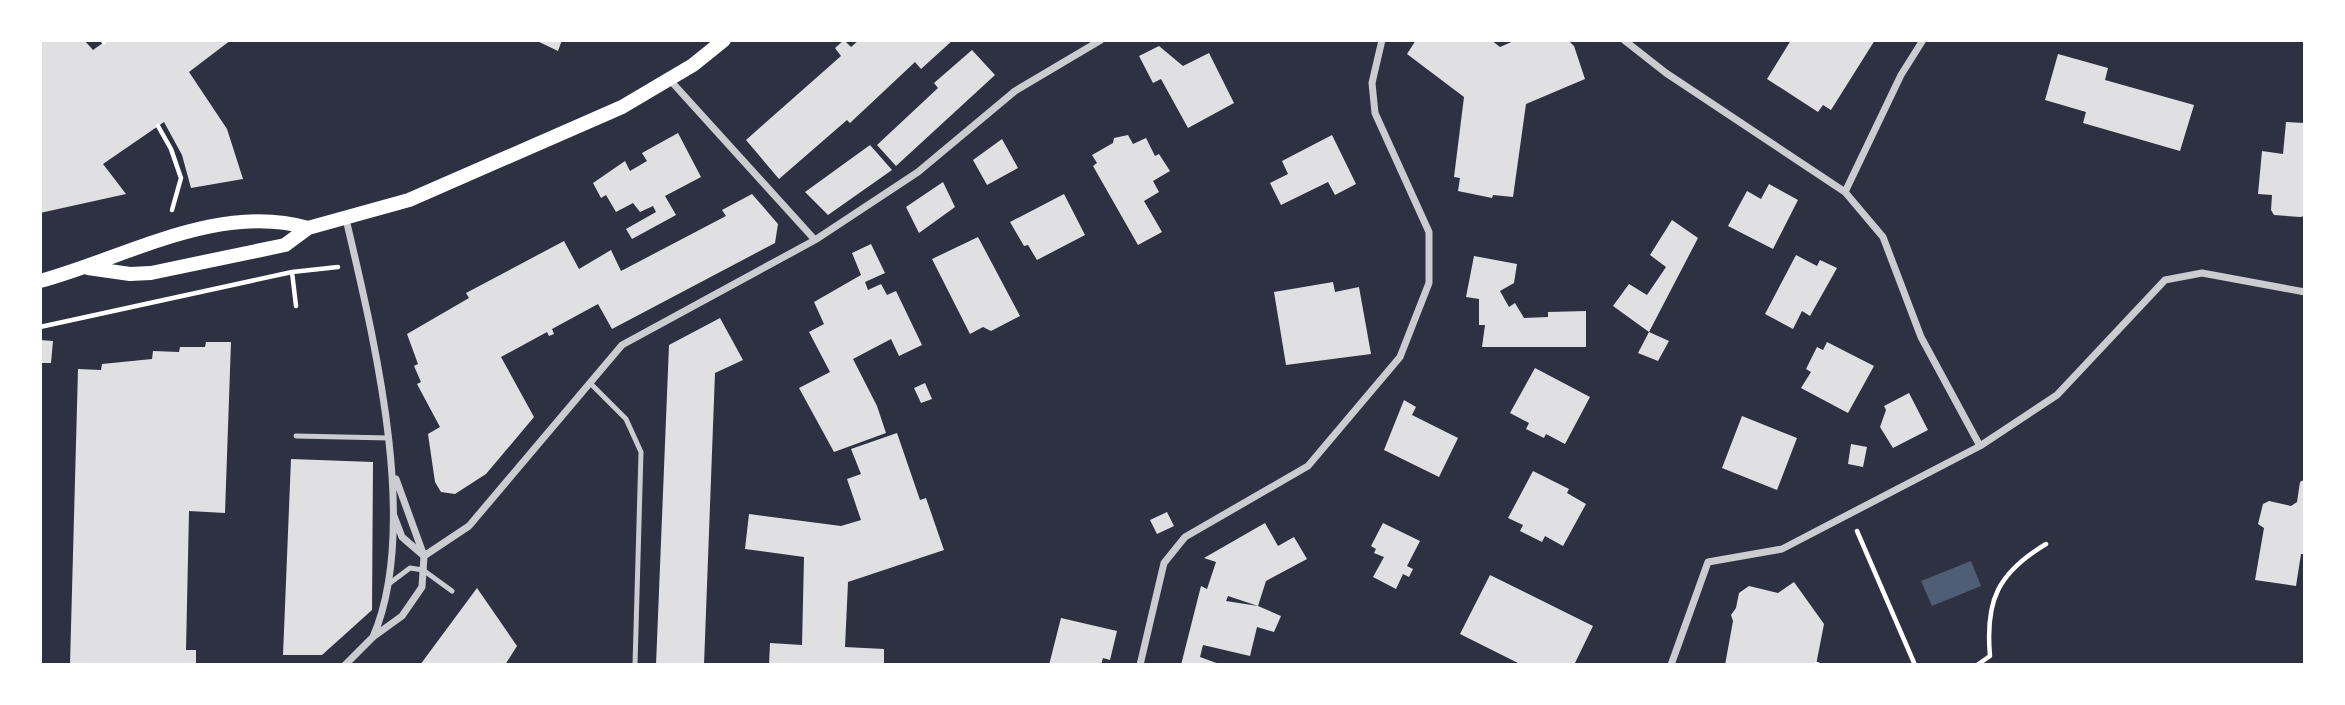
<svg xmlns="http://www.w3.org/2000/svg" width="2345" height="705" viewBox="0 0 2345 705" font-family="Manrope,sans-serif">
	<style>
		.water { fill: #4f5d75 }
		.building { fill: #e0e0e3; fill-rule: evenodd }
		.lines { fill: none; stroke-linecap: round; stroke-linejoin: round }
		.path { stroke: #fff; stroke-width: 4.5 }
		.service { stroke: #caccd0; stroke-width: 5 }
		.minor { stroke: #caccd0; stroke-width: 7 }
		.secondary { stroke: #fff; stroke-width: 14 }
	</style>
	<rect width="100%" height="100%" fill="#2d3142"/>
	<path class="water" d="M 1971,561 L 1981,586 L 1932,606 L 1921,581 Z"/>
	<path class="building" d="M 40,40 L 84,40 L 93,50 L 107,40 L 231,40 L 189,72 L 227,129 L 243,179 L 191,188 L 182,155 L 164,122 L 103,164 L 126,194 L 40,213 Z
		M 535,40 L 562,40 L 558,51 Z
		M 844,40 L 851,47 L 859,40 L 953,40 L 921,69 L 915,62 L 850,123 L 847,120 L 779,179 L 746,140 L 841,56 L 835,48 Z
		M 1416,40 L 1491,40 L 1500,47 L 1516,40 L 1568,40 L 1574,46 L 1585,79 L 1526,104 L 1513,197 L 1493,195 L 1492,198 L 1458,191 L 1460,178 L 1454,177 L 1464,97 L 1407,54 Z
		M 1791,40 L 1806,41 L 1875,40 L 1831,110 L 1823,105 L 1818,112 L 1767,79 Z
		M 1159,46 L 1183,66 L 1209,53 L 1234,103 L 1188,128 L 1161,79 L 1153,83 L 1139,56 Z
		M 972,50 L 995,75 L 896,166 L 877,145 L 938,88 L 934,83 Z
		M 2058,54 L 2108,68 L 2105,80 L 2194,105 L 2180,151 L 2083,123 L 2086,112 L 2045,100 Z
		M 2286,122 L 2305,123 L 2305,216 L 2300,217 L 2274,215 L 2271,210 L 2272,195 L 2258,194 L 2262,151 L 2283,154 Z
		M 678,133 L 701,177 L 665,196 L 676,215 L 632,239 L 626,229 L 656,212 L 653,206 L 640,212 L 633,203 L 616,212 L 606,195 L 601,198 L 593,183 L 625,161 L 630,171 L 647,161 L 642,153 Z
		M 1128,135 L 1133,144 L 1146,138 L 1155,156 L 1159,154 L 1170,171 L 1153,181 L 1159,192 L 1144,201 L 1162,232 L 1138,245 L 1093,166 L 1097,163 L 1092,155 L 1113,143 L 1114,138 Z
		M 1332,135 L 1356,184 L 1335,195 L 1328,182 L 1281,205 L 1270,183 L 1288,174 L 1282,161 Z
		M 1002,139 L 1018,168 L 987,185 L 973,160 Z
		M 870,145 L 892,170 L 828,215 L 805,192 Z
		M 943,182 L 955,207 L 919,233 L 906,207 Z
		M 1769,184 L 1798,200 L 1773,249 L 1728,226 L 1747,191 L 1761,199 Z
		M 752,194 L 778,224 L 775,243 L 612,329 L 598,304 L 552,329 L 554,334 L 549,336 L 547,332 L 501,357 L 534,417 L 486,474 L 455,494 L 441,492 L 435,482 L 428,434 L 440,427 L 417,384 L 421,382 L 414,366 L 418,364 L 407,334 L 469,298 L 466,293 L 564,241 L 579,269 L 611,250 L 621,271 L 726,216 L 722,210 Z
		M 1064,194 L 1085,235 L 1037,260 L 1028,245 L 1024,246 L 1010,222 Z
		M 1672,220 L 1698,238 L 1649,332 L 1613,306 L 1629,284 L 1647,295 L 1666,267 L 1650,255 Z
		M 978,237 L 1020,316 L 991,331 L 983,327 L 970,334 L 932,259 Z
		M 871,244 L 885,273 L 865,282 L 868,290 L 881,284 L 887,295 L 896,291 L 922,345 L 899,356 L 891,339 L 853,359 L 877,406 L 886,433 L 834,452 L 799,388 L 830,372 L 809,332 L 824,324 L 814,302 L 861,275 L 852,253 Z
		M 1796,255 L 1817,266 L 1820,260 L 1837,268 L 1810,316 L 1802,311 L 1793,329 L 1765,314 Z
		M 1474,256 L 1517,264 L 1514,283 L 1500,291 L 1509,307 L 1515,303 L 1524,318 L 1548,317 L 1548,312 L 1586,311 L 1586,347 L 1482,347 L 1485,325 L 1479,325 L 1479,299 L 1466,297 Z
		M 1333,282 L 1335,292 L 1359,287 L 1371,354 L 1286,365 L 1274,292 Z
		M 720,318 L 743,360 L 715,373 L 704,665 L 656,665 L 669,345 Z
		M 1649,332 L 1669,341 L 1658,361 L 1638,353 Z
		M 40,340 L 53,341 L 51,363 L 40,363 Z
		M 206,342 L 231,342 L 225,513 L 189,511 L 186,650 L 196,650 L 196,665 L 70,665 L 78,369 L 101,370 L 102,364 L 152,359 L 153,351 L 179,352 L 180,347 L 205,347 Z
		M 1827,342 L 1874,366 L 1848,413 L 1801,388 L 1811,372 L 1806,369 L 1817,347 L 1823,350 Z
		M 1535,368 L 1590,397 L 1565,444 L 1546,434 L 1544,438 L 1526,429 L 1529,423 L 1510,413 Z
		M 925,383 L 932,399 L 921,403 L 914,388 Z
		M 1909,393 L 1928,430 L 1893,448 L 1880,427 L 1886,410 L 1884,406 Z
		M 1404,400 L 1416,407 L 1412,415 L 1458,438 L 1439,477 L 1384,450 Z
		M 1742,416 L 1797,438 L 1777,490 L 1722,468 Z
		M 897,433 L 920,500 L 926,498 L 944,550 L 848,582 L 845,647 L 884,649 L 884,665 L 769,665 L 770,643 L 802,645 L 804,557 L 745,549 L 749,514 L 841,526 L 861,520 L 847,479 L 861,474 L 851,449 Z
		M 1851,444 L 1867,447 L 1863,467 L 1848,464 Z
		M 291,459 L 373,462 L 372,610 L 322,655 L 283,655 Z
		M 1533,471 L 1569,489 L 1567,493 L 1586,504 L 1563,546 L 1545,536 L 1542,542 L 1520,531 L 1523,525 L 1508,518 Z
		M 2305,479 L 2305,554 L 2301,554 L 2296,586 L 2255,580 L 2264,528 L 2258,524 L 2263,504 L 2269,501 L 2291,506 L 2297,502 L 2300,482 Z
		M 1167,512 L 1174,526 L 1157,534 L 1150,520 Z
		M 1265,523 L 1278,546 L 1294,537 L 1307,559 L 1266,581 L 1258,606 L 1281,616 L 1274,632 L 1257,627 L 1250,656 L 1203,645 L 1200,657 L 1222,665 L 1181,665 L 1201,586 L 1207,589 L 1216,562 L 1204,558 ZM 1228,596 L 1258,606 L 1226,601 Z
		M 1383,523 L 1420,541 L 1407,566 L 1413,569 L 1409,577 L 1403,574 L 1396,589 L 1373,577 L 1384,557 L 1374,553 L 1376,549 L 1371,546 Z
		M 1490,575 L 1593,626 L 1574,665 L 1522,665 L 1460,634 Z
		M 1794,582 L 1824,624 L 1816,665 L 1725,665 L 1733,621 L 1731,615 L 1736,608 L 1739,593 L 1749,586 L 1778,593 Z
		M 477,588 L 517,646 L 505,665 L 420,665 Z
		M 1061,618 L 1117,631 L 1110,660 L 1103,658 L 1101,665 L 1049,665 Z"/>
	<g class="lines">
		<path class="path" d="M 102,40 L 104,42
			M 158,126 L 171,149 L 181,178 L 172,210
			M 292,272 L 296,306
			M 40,327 L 292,272 L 338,267
			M 1857,531 L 1915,665
			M 1816,664 L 1819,665
			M 1977,665 L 1990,656 C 1985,600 1998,573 2046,544"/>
		<path class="service" d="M 590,383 L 626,419 L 641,452 L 635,665
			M 296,436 L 389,438
			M 390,583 L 410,568 L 423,570 L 452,591"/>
		<path class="minor" d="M 1624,40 L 1666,73 L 1845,192 L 1883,237 L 1921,337 L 1980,446 L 2057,395 L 2165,280 L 2202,273 L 2305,292
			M 669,79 L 815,240
			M 1845,192 L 1901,75 L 1923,40
			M 346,219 C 373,335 421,526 373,637
			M 394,516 L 402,537 L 424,556
			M 424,556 L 469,526 L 622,345 L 815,240 L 918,172 L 1015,91 L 1101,40
			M 345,665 L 373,637 L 402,616 L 422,587 L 424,556 L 396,479
			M 1140,665 L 1164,563 L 1185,537 L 1308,466 L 1400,357 L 1429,283 L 1429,232 L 1375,113 L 1372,83 L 1382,40
			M 1671,665 L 1708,562 L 1782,549 L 1980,446"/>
		<path class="secondary" d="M 88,268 L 130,274 L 151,273 L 285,245 L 308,228 L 409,200 L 622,107 L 693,65 L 724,40
			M 40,281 C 125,258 218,202 308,228"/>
	</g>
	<rect width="2345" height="705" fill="none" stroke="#ffffff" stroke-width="84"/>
</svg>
